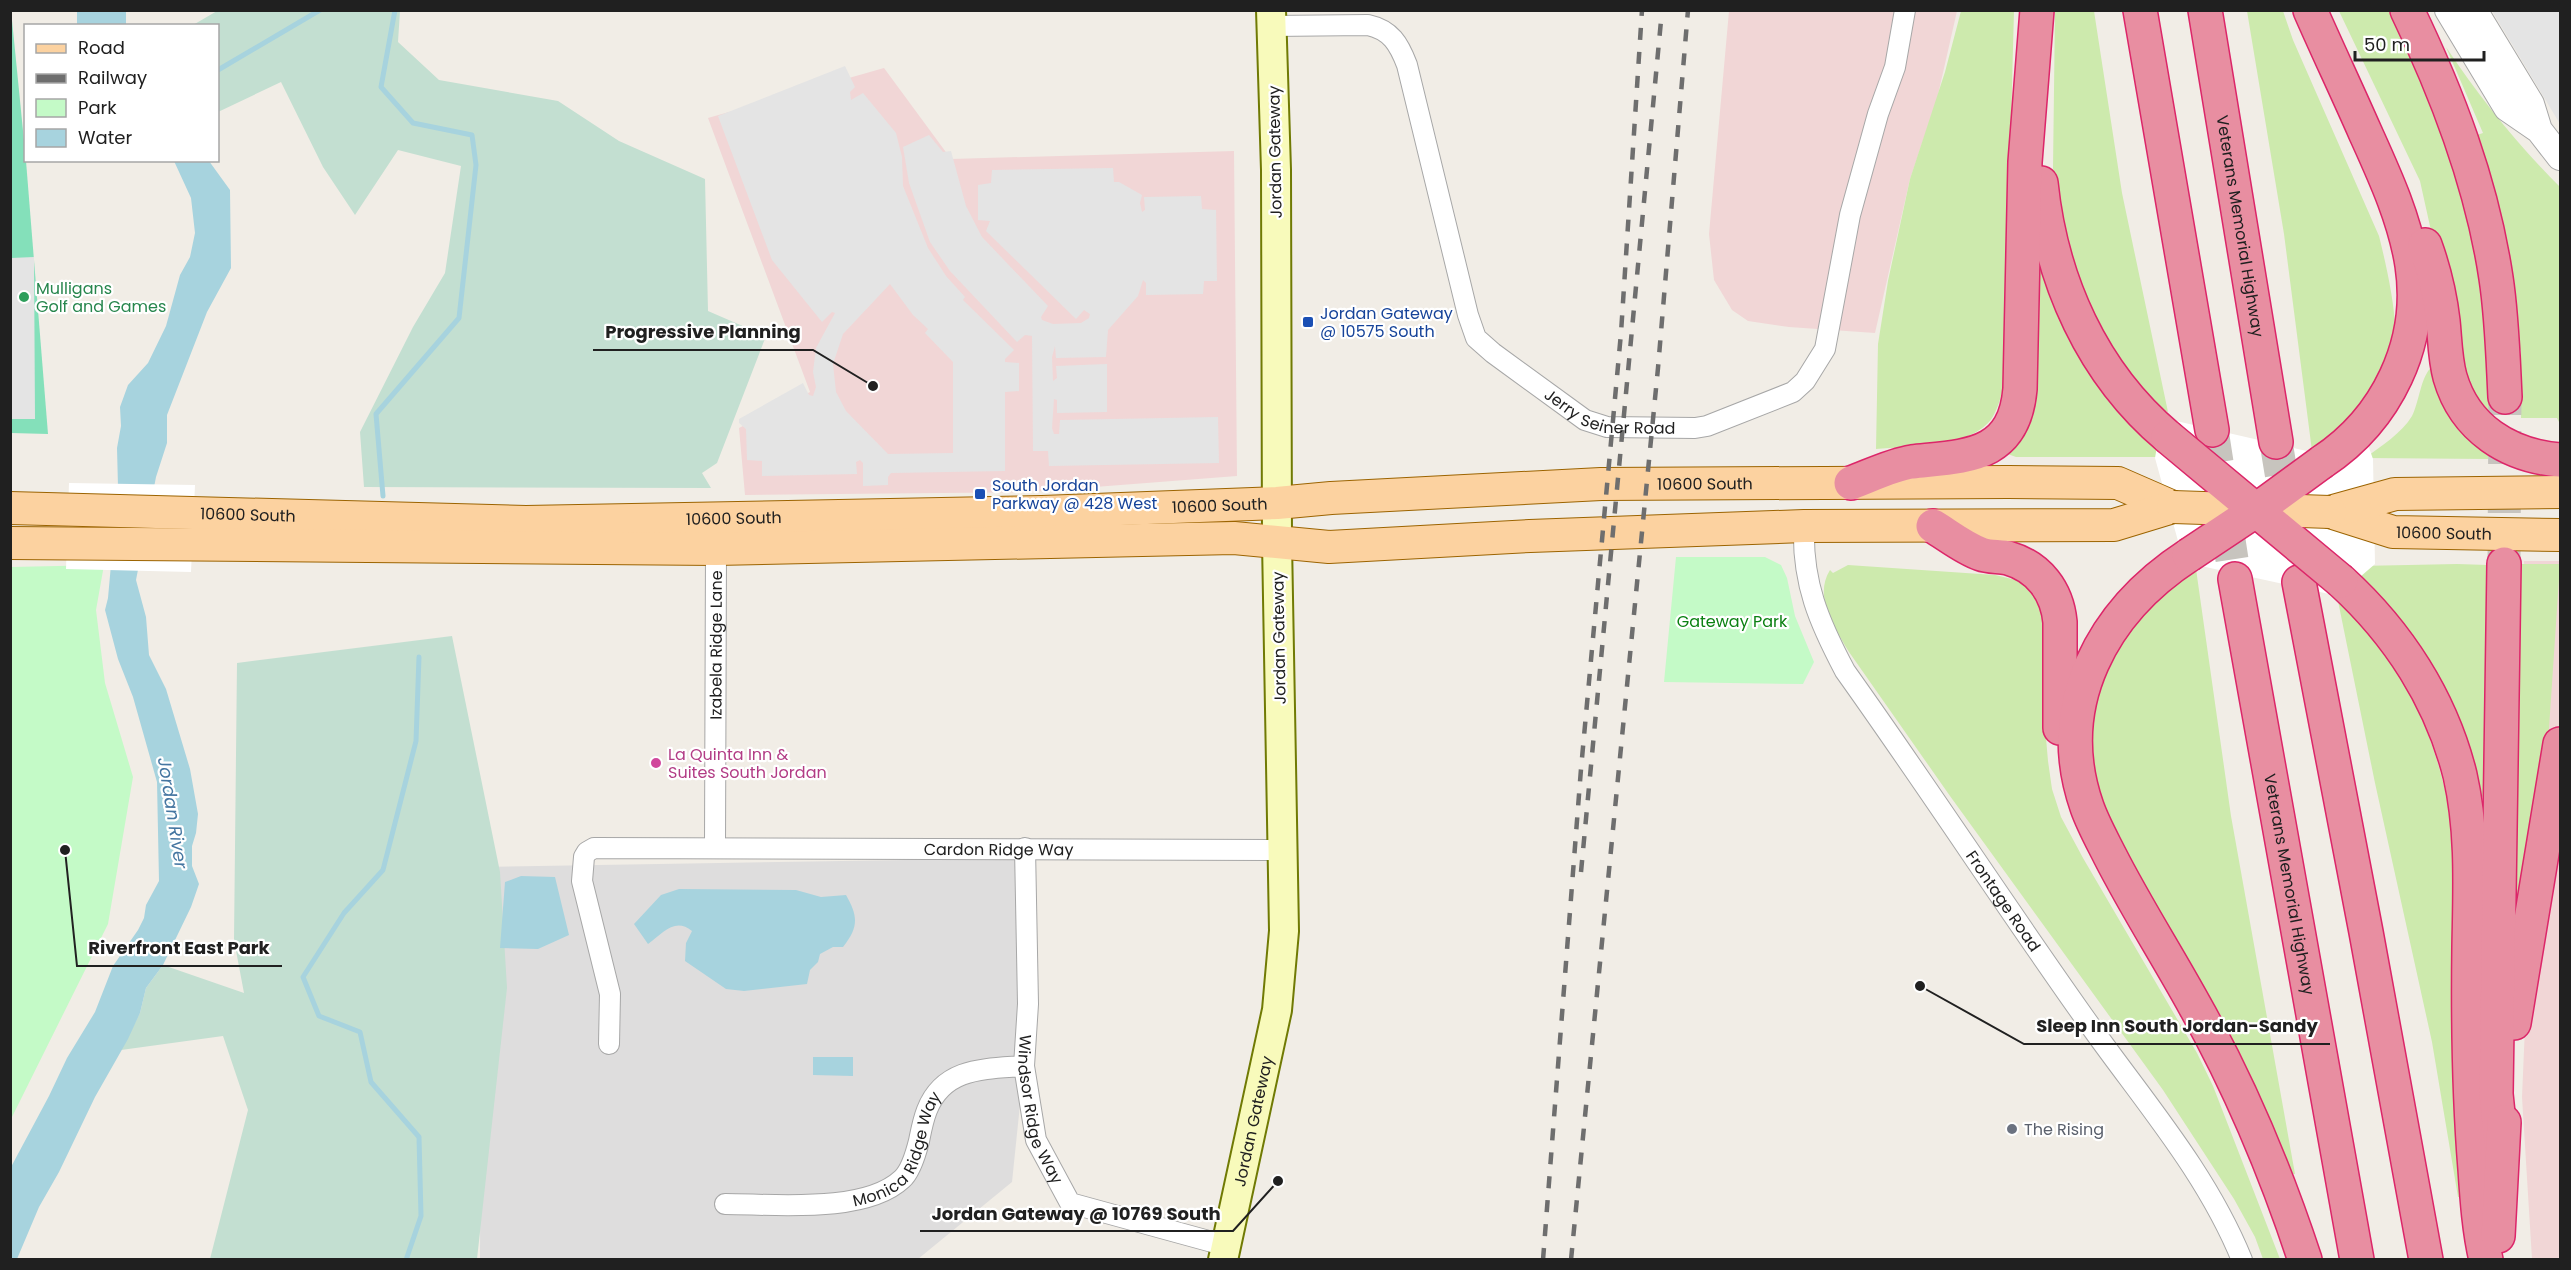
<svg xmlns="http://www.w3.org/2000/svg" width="2571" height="1270" viewBox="0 0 2571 1270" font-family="Poppins,sans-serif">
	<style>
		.residential { fill: #dedddd }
		.commercial { fill: #f1d6d6 }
		.grass { fill: #cdeaad }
		.wetland { fill: #c3dfd1 }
		.park { fill: #c4fac7 }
		.pitch { fill: #84e0ba }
		.parking { fill: #e4e4e4; fill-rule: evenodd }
		.water { fill: #a7d3de }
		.pier { fill: #fff }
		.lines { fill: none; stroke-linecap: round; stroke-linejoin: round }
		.stream { stroke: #a7d3de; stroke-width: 5 }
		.motorway-tunnel { stroke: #c7c4be; stroke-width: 33; stroke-dasharray: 33 16; stroke-linecap: butt }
		.minor-casing { stroke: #a7a7a7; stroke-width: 22 }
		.tertiary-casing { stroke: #a7a7a7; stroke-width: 28 }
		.secondary-casing { stroke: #707a04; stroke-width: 32 }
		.primary-casing { stroke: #9c6400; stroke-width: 34 }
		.motorway-casing { stroke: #dc2669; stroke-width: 36 }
		.minor { stroke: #fff; stroke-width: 20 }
		.tertiary { stroke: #fff; stroke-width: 26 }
		.secondary { stroke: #f8fabb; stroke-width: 28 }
		.primary { stroke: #fcd2a0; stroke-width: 32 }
		.motorway { stroke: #e88ea1; stroke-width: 33 }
		.rail { stroke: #6e6e6e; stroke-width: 4.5; stroke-dasharray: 12 12; stroke-linecap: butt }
		.primary-bridge-casing { stroke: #9c6400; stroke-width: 34; stroke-linecap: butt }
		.motorway-bridge-casing { stroke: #dc2669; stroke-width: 36; stroke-linecap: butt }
		.primary-bridge { stroke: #fcd2a0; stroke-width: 32 }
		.motorway-bridge { stroke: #e88ea1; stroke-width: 33 }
		.leisure-dot { fill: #2e9e5b; stroke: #fff; stroke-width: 2 }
		.transit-dot { fill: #1a4fb4; stroke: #fff; stroke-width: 2 }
		.hotel-dot { fill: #d1479c; stroke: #fff; stroke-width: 2 }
		.worship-dot { fill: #6b7280; stroke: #fff; stroke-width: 2 }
		.labels { text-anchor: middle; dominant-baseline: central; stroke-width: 4.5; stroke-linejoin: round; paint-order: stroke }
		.street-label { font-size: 16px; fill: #202020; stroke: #fff }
		.leisure-label { font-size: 16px; fill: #27864d; stroke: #fff; text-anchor: start }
		.transit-label { font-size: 16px; fill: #164399; stroke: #fff; text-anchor: start }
		.park-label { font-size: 16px; fill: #0b8112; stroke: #fff }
		.hotel-label { font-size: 16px; fill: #b23c85; stroke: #fff; text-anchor: start }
		.worship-label { font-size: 16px; fill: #5b616d; stroke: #fff; text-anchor: start }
		.water-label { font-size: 18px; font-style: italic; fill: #4576a1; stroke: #fff }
		.leader { fill: none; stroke: #202020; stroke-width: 2 }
		.callout-dot { fill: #202020; stroke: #fff; stroke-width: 2 }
		.callout-label { font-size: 18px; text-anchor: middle; font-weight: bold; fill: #202020; stroke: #fff; stroke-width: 4.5; stroke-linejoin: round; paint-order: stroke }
	</style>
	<rect width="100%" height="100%" fill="#f1ede6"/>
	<path class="residential" d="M 1026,858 L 1024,1066 L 1012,1182 L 918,1259 L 480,1260 L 481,867 Z"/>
	<path class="commercial" d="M 1729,11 L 1957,11 L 1937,99 L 1910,179 L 1875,333 L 1789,327 L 1748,321 L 1732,310 L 1714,280 L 1709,234 Z
		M 884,68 L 951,159 L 1234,151 L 1237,476 L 1030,492 L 745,495 L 739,428 L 810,392 L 708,118 Z
		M 2524,561 L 2560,561 L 2560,1259 L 2532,1259 L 2522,1097 L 2533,839 Z"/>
	<path class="grass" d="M 1961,11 L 2014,11 L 2004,383 C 2001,395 1999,407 1992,418 C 1972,448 1909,446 1876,449 L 1878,344 L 1888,281 L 1910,179 L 1945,72 Z
		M 2055,11 L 2094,11 L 2122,193 L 2168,412 L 2160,409 L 2132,379 L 2087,307 L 2062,229 L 2053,168 Z
		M 2247,11 L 2283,11 L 2293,40 L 2379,236 C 2385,260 2399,319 2394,342 C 2387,371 2365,409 2342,429 C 2332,437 2321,443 2312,451 L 2284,234 Z
		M 2339,11 L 2392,11 L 2451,142 L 2485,277 L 2493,397 L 2489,414 L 2478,402 L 2463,375 L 2420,181 Z
		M 2446,47 C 2480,98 2517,144 2560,187 L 2560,424 L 2557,418 L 2521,418 L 2521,350 L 2515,349 L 2471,137 L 2483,133 Z
		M 2031,243 L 2170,457 L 2016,457 L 2005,453 Z
		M 2432,367 L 2488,448 L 2488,459 L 2365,458 C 2381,446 2402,433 2412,416 C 2419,403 2421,375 2432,367 Z
		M 2457,564 L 2488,565 L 2485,797 L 2479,796 L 2347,569 L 2359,566 Z
		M 2517,564 L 2560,564 L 2549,728 L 2511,971 Z
		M 1848,565 L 1995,575 L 2016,580 L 2041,597 L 2049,635 L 2046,738 L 2048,761 L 2052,789 L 2061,817 L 2083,858 L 2197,1053 L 2213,1086 L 2280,1259 L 2263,1259 L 2255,1237 L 2234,1199 L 2163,1090 L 1950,796 L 1849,652 C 1835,628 1813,597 1830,570 L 1833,573 Z
		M 2196,569 L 2231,816 L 2295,1174 L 2291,1174 L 2257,1093 L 2222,1018 L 2115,834 L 2094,785 L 2090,729 L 2104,672 L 2128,628 L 2169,587 Z
		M 2338,601 C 2406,668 2435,730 2452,824 L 2463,1197 L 2458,1197 L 2432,1042 L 2375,783 Z"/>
	<path class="wetland" d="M 217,11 L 400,11 L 398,42 L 439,80 L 558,101 L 619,141 L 705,179 L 708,311 L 766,336 L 717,463 L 702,473 L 711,488 L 364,487 L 360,432 L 413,327 L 445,273 L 461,166 L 398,150 L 355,215 L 323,167 L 281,82 L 218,112 L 218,26 L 193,25 Z
		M 452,636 L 500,872 L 507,988 L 477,1259 L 210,1259 L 248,1110 L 223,1036 L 121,1050 L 140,1013 L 146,988 L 163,965 L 244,993 L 234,940 L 237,663 Z"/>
	<path class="park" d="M 1676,557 L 1765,557 L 1781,565 L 1787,578 L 1795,616 L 1814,662 L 1803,684 L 1664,682 Z
		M 104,565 L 96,610 L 105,683 L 133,777 L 108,924 L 11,1119 L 11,567 Z"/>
	<path class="pitch" d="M 11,10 L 26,161 L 48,434 L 11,433 Z"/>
	<path class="parking" d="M 2492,11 L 2560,11 L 2560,124 Z
		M 845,66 L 855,87 L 850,92 L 851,100 L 863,93 L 896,133 L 902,157 L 903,186 L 928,248 L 946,276 L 965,297 L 963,300 L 1014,350 L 1005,359 L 1005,362 L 1019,363 L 1019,391 L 1005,392 L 1005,471 L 891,473 L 888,477 L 888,485 L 863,486 L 863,463 L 860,460 L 856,462 L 857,474 L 762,476 L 762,461 L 747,460 L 746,429 L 739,423 L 739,419 L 803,383 L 809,395 L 813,396 L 816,387 L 813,372 L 816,348 L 835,313 L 832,312 L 822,322 L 772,260 L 718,116 ZM 890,284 L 913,315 L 928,329 L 925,333 L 953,362 L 953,453 L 888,454 L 846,411 L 836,392 L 833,364 L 843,334 Z
		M 929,135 L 943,152 L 951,151 L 966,206 L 982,237 L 1048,306 L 1041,317 L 1042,320 L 1053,324 L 1081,323 L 1089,318 L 1090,314 L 1084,310 L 1076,319 L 986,231 L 990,221 L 978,220 L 978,185 L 991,183 L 992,170 L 1113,168 L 1114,182 L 1119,182 L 1142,195 L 1140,203 L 1142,212 L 1145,210 L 1144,197 L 1201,196 L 1202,209 L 1216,210 L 1217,281 L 1204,281 L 1203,294 L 1146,295 L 1146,283 L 1143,280 L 1138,296 L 1108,330 L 1106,357 L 1056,358 L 1055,346 L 1052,357 L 1053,381 L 1057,378 L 1056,366 L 1107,364 L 1107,412 L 1057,413 L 1057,400 L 1054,399 L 1052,428 L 1054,434 L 1059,434 L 1060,420 L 1218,417 L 1219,463 L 1049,466 L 1048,451 L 1033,451 L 1032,336 L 1025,335 L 1017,342 L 950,271 L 930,242 L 909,183 L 903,147 Z
		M 34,257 L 35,419 L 11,419 L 11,258 Z"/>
	<path class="water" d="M 77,11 L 126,11 L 126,25 L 77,25 Z
		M 174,161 L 209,161 L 230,190 L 231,268 L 207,312 L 167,415 L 167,443 L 156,477 L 136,580 L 146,617 L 149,655 L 166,689 L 190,769 L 198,814 L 196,833 L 192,846 L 192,866 L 199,884 L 191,907 L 163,965 L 146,988 L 140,1013 L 128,1039 L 95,1097 L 59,1172 L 39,1207 L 17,1259 L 11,1260 L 11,1167 L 49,1096 L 67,1058 L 95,1012 L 113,966 L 138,930 L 144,918 L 146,905 L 159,881 L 157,782 L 133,697 L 118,659 L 105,610 L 108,598 L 118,487 L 117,448 L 121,426 L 120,407 L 128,385 L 148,363 L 166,326 L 180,275 L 190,257 L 195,233 L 191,198 Z
		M 521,876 L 555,877 L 569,935 L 538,949 L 500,948 L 505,882 Z
		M 679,889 L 796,890 L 821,897 L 846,895 C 858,916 859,927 843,947 L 833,947 L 820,954 L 818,962 L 810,970 L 807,984 L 744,991 L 726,989 L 685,961 L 686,943 L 692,931 C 675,917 663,933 648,944 L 634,924 L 661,895 Z
		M 813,1057 L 853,1057 L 853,1076 L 813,1075 Z"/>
	<path class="pier" d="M 2163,411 L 2172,420 L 2315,453 L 2367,442 L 2373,459 L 2375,564 L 2338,596 L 2201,566 L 2188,577 L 2155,458 Z
		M 69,483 L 195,485 L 191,572 L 66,569 Z"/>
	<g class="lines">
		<path class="stream" d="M 218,70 L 320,10
			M 383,496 L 376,414 L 459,318 L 476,165 L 472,135 L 413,123 L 381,87 L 395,10
			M 406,1260 L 421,1216 L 419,1137 L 371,1082 L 360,1032 L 319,1016 L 303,977 L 344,913 L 383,870 L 416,741 L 419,657"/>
		<path class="motorway-tunnel" d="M 2212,430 L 2235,579
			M 2276,442 L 2288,515
			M 2504,562 L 2505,397"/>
		<g class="minor-casing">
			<g id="minor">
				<path id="s1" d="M 1271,26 L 1368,25 C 1391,30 1399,44 1407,65 L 1468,315 L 1476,338 L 1493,353 L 1585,420 L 1607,427 L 1695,428 L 1707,426 L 1793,392 L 1805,381 L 1825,349 L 1850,215 L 1878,114 L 1895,67 L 1905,10"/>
				<path id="s2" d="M 1804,526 C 1802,583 1819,622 1845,671 C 1930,790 2009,912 2094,1031 C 2147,1105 2207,1174 2242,1260"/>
				<path id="s3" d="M 715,847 L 716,549"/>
				<path id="s4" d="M 1025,848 L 1028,1004 L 1024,1066 L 1036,1140 L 1070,1203 L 1227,1246"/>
				<path id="s5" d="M 609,1044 L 610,994 L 582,881 L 584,857 L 587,852 L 594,848 L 1283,850"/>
				<path id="s6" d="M 725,1204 C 773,1204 865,1214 902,1179 C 911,1171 916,1153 919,1141 C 921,1131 923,1120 927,1110 C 944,1067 985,1069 1024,1066"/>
			</g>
		</g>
		<g class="tertiary-casing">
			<path id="tertiary" d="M 2448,10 L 2507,108 L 2539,130 L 2560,157
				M 2474,10 L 2531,104 L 2539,130"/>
		</g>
		<g class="secondary-casing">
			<g id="secondary">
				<path id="s7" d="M 1223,1260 L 1277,1010 L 1284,931 L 1277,542 L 1276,170 L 1271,10"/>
			</g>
		</g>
		<g class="primary-casing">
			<g id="primary">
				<path id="s8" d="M 10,508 L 526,522 L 1042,512 L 1277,503 L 1331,498 L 1601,484 L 2008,482 L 2118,483 L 2173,507"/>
				<path id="s9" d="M 2330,512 L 2393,532 L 2560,535"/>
				<path d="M 2330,512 L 2395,494 L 2560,492"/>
				<path d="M 10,543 L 716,549 L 1234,538 L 1329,547 L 1530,536 L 1804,526 L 2114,525 L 2173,507"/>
			</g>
		</g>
		<g class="motorway-casing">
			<g id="motorway">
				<path d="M 2140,10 L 2212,430"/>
				<path id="s10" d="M 2205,10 L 2276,442"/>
				<path d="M 2310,10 C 2328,51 2347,91 2365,132 C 2384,174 2405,219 2412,265 C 2424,343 2387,419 2322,462"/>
				<path d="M 2407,10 C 2448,95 2482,184 2496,278 C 2502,317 2503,357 2505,397"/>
				<path d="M 2041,183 C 2051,280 2092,373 2168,437"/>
				<path d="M 2425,245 C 2434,270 2440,295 2443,321 C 2445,340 2445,359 2450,377 C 2465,429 2509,456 2560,460"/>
				<path d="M 1851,483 C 1870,476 1892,465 1912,462 C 1966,456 2014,458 2020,389 L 2025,162 L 2037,10"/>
				<path d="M 1933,526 C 1948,535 1964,548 1981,554 C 1989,557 2000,556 2008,558 C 2039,567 2057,591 2060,622 L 2060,728"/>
				<path d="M 2189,555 C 2103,611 2051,704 2087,807 C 2093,824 2102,840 2110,856 C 2136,907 2167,955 2195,1006 C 2240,1086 2276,1172 2305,1260"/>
				<path id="s11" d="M 2235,579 L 2357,1260"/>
				<path d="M 2341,581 C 2398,633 2441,699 2460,775 C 2473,832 2470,890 2469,947 C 2468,1021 2469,1095 2475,1169 C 2477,1199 2479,1230 2486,1260"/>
				<path d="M 2299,582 L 2366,932 L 2426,1260"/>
				<path d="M 2514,1023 L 2560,744"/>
				<path d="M 2501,1143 L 2496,1094 L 2504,564"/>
				<path d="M 2498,1236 L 2504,1122"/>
			</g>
		</g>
		<use href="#minor" class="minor"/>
		<use href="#tertiary" class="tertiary"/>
		<use href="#secondary" class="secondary"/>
		<use href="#primary" class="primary"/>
		<use href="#motorway" class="motorway"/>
		<path class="rail" d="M 1581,872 L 1662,10
			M 1543,1260 L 1581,769 L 1621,333 L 1642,10
			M 1571,1260 L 1658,368 L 1688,10"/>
		<g class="primary-bridge-casing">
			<path id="primary-bridge" d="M 2173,507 L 2330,512"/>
		</g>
		<g class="motorway-bridge-casing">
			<path id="motorway-bridge" d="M 2168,437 L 2341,581
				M 2189,555 L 2255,511 L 2322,462"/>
		</g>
		<use href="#primary-bridge" class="primary-bridge"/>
		<use href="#motorway-bridge" class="motorway-bridge"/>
	</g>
	<circle class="leisure-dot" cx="24" cy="297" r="6"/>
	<g class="transit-dot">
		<rect x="1302" y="316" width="12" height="12" rx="3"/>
		<rect x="974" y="488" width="12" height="12" rx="3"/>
	</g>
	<circle class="hotel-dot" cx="656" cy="763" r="6"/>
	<circle class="worship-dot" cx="2012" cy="1129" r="6"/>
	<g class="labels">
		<g class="street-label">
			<text transform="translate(1275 152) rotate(-91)">Jordan Gateway</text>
			<text stroke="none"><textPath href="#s10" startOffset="219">Veterans Memorial Highway</textPath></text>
			<text stroke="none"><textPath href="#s1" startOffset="596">Jerry Seiner Road</textPath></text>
			<text stroke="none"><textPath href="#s8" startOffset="1696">10600 South</textPath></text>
			<text stroke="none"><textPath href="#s8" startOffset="1210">10600 South</textPath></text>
			<text stroke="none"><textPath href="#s8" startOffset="238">10600 South</textPath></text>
			<text stroke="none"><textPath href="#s8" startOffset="724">10600 South</textPath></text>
			<text stroke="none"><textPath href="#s9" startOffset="117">10600 South</textPath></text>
			<text transform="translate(1279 638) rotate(-91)">Jordan Gateway</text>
			<text stroke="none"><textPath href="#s3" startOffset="202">Izabela Ridge Lane</textPath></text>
			<text stroke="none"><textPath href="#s5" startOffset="609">Cardon Ridge Way</textPath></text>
			<text stroke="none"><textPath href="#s11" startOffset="310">Veterans Memorial Highway</textPath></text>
			<text stroke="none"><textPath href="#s2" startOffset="432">Frontage Road</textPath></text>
			<text stroke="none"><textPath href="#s4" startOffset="264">Windsor Ridge Way</textPath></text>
			<text stroke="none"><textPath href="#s7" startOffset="142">Jordan Gateway</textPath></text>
			<text stroke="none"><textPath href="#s6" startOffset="202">Monica Ridge Way</textPath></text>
		</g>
		<g class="leisure-label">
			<text x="36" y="288">Mulligans<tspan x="36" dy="18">Golf and Games</tspan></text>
		</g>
		<g class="transit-label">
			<text x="1320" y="313">Jordan Gateway<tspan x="1320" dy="18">@ 10575 South</tspan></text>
			<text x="992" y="485">South Jordan<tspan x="992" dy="18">Parkway @ 428 West</tspan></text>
		</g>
		<g class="park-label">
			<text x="1732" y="621">Gateway Park</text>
		</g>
		<g class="hotel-label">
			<text x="668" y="754">La Quinta Inn &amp;<tspan x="668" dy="18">Suites South Jordan</tspan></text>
		</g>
		<g class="worship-label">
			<text x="2024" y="1129">The Rising</text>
		</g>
		<g class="water-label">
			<text transform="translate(173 813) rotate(81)">Jordan River</text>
		</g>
	</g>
	<path class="leader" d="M873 386L813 350H593M65 850L77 966H282M1920 986L2024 1044H2330M1278 1181L1233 1231H920"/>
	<g class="callout-dot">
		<circle cx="873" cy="386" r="6"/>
		<circle cx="65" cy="850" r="6"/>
		<circle cx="1920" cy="986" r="6"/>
		<circle cx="1278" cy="1181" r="6"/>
	</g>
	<g class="callout-label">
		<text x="703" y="338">Progressive Planning</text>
		<text x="179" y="954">Riverfront East Park</text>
		<text x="2177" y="1032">Sleep Inn South Jordan-Sandy</text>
		<text x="1076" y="1220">Jordan Gateway @ 10769 South</text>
	</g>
	<rect width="2571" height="1270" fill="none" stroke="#202020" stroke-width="24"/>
	<rect x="24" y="24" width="195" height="138" fill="#ffffff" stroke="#a6a6a6" stroke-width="1.5"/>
	<rect x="36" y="44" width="30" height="9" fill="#fcd2a0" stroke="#a6a6a6" stroke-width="1.5"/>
	<text x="78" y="54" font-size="18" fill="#202020">Road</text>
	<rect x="36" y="74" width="30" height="9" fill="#6e6e6e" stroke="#a6a6a6" stroke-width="1.5"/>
	<text x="78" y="84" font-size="18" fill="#202020">Railway</text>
	<rect x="36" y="99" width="30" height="18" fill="#c4fac7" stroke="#a6a6a6" stroke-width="1.5"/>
	<text x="78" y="114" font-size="18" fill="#202020">Park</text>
	<rect x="36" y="129" width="30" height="18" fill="#a7d3de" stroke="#a6a6a6" stroke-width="1.5"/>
	<text x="78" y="144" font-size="18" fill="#202020">Water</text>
	<path d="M2355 51v9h129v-9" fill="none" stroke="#202020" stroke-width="3"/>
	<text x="2364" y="51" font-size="18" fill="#202020" stroke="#ffffff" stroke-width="4.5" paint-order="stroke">50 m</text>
</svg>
